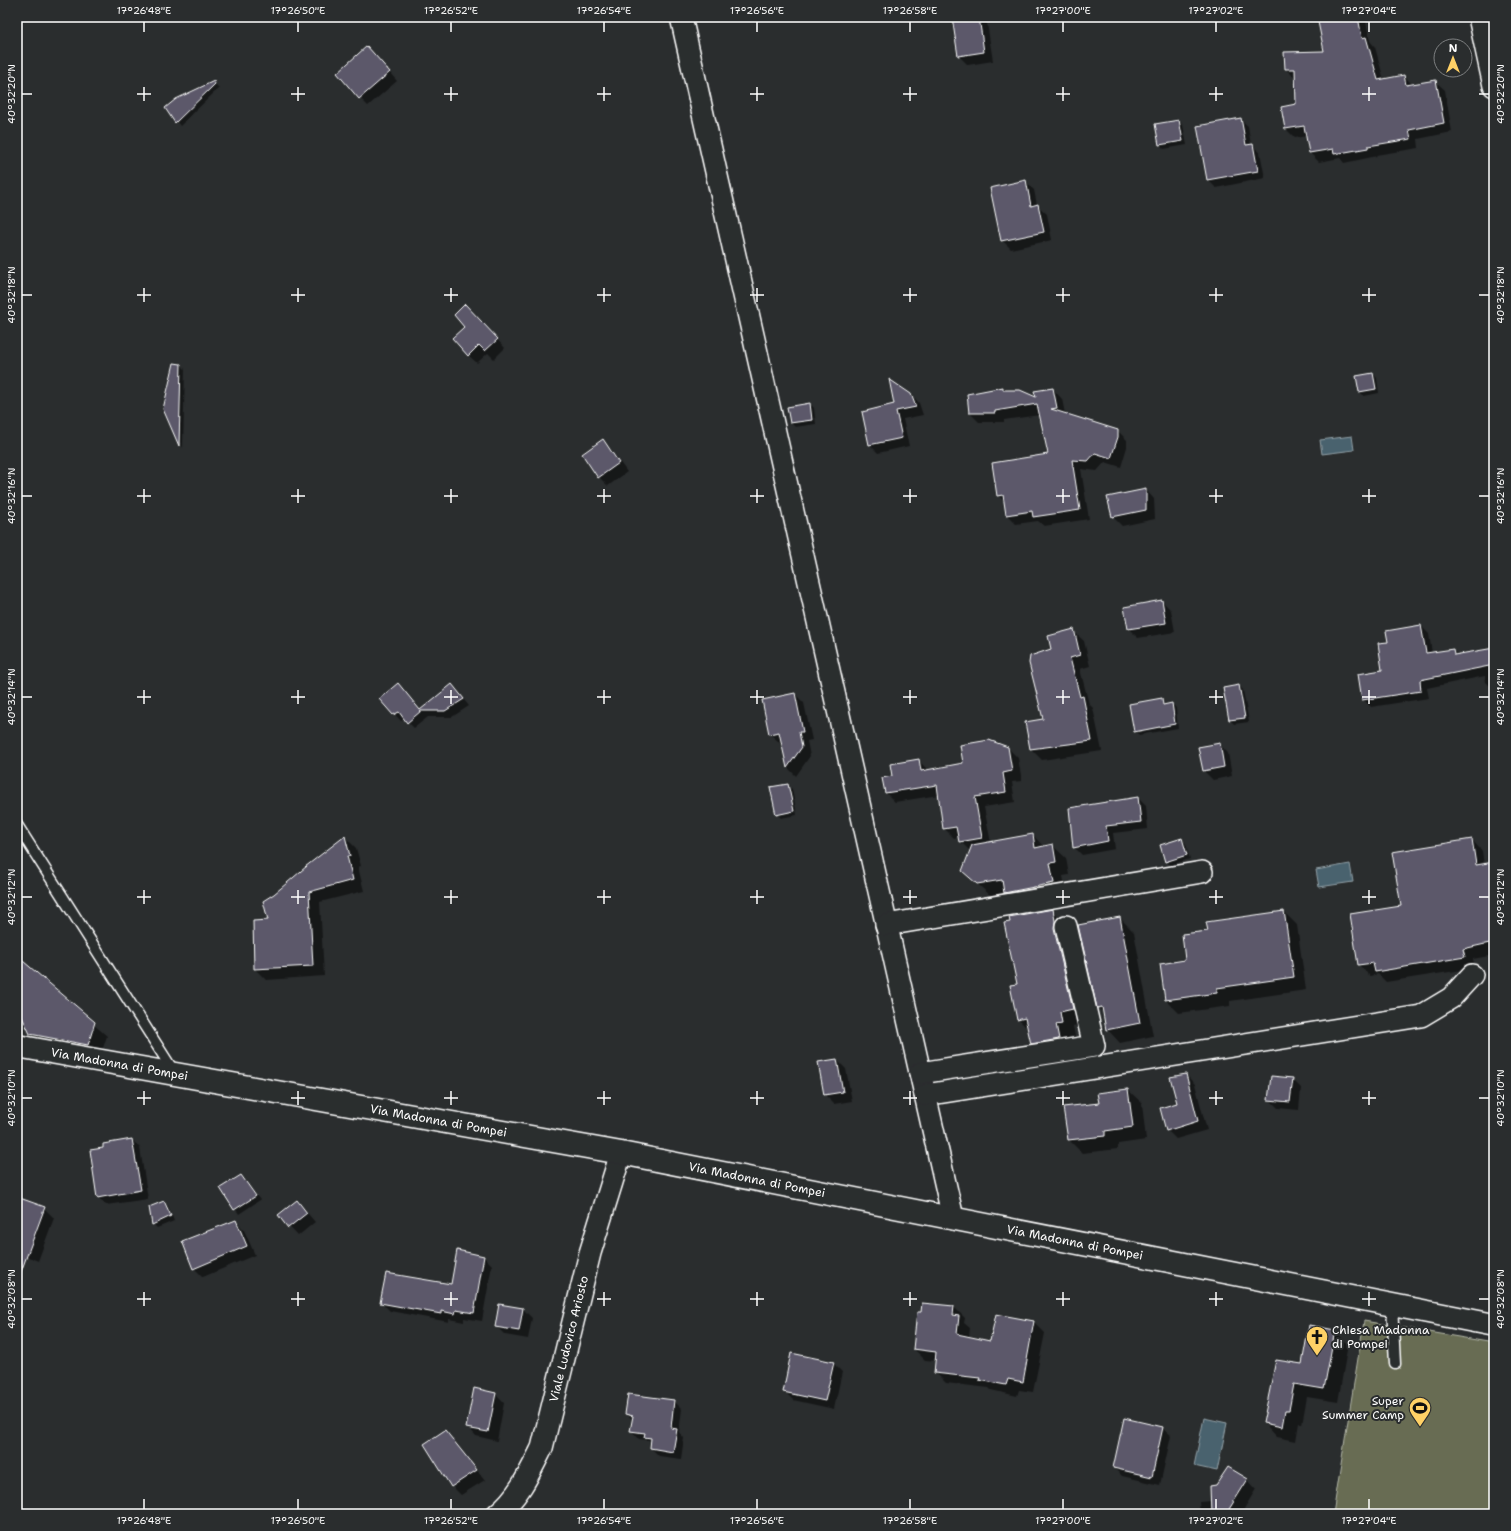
<svg xmlns="http://www.w3.org/2000/svg" width="1511" height="1531" viewBox="0 0 1511 1531" font-family="'Shantell Sans',sans-serif">
	<style>
		.green { fill: #676c52; stroke: #b3b6a8 }
		.water { fill: #4a626e; stroke: #92a1a8 }
		.shadow { fill: #0007; fill-rule: evenodd }
		.building { fill: #5b596b; stroke: #fff }
		.lines { fill: none; stroke-linecap: round; stroke-linejoin: round }
		.lane-casing { stroke: #fff; stroke-width: 13 }
		.street-casing { stroke: #fff; stroke-width: 24 }
		.secondary-casing { stroke: #fff; stroke-width: 25 }
		.lane { stroke: #2a2d2e; stroke-width: 10 }
		.street { stroke: #2a2d2e; stroke-width: 21 }
		.secondary { stroke: #2a2d2e; stroke-width: 22 }
		.ticks { fill: none; stroke: #fff; stroke-width: 1.5 }
		.labels { text-anchor: middle; dominant-baseline: central; stroke-width: 4; stroke-linejoin: round; paint-order: stroke }
		.street-label { font-size: 12px; fill: #fff; stroke: #2a2d2e }
		.poi-label { font-size: 12px; fill: #fff; stroke: #2a2d2e; text-anchor: start }
		.neatline { fill: none; stroke: #fff; stroke-width: 1.5 }
		.ticks-label { font-size: 10px; text-anchor: middle; fill: #fff }
	</style>
	<rect width="100%" height="100%" fill="#2a2d2e"/>
	<filter id="ink" filterUnits="userSpaceOnUse"><feTurbulence type="fractalNoise" baseFrequency=".025" numOctaves="2"/><feDisplacementMap in="SourceGraphic" scale="8" xChannelSelector="R" yChannelSelector="G"/><feConvolveMatrix kernelMatrix="1 2 1 2 8 2 1 2 1" color-interpolation-filters="sRGB"/></filter>
	<g filter="url(#ink)">
		<path class="green" d="M 1364,1321 L 1494,1343 L 1494,1514 L 1333,1514 Z"/>
		<path class="water" d="M 1352,436 L 1354,450 L 1322,454 L 1320,440 Z
			M 1350,864 L 1353,882 L 1319,887 L 1316,870 Z
			M 1204,1418 L 1227,1423 L 1217,1471 L 1194,1466 Z"/>
		<path class="shadow" d="M 953,17 L 986,17 L 993,61 L 968,65 L 959,56 Z
			M 1318,17 L 1365,17 L 1370,41 L 1375,47 L 1384,80 L 1404,76 L 1413,85 L 1435,81 L 1445,90 L 1452,132 L 1418,139 L 1419,148 L 1376,155 L 1377,156 L 1344,163 L 1340,158 L 1319,162 L 1310,153 L 1307,136 L 1295,138 L 1286,129 L 1282,108 L 1297,105 L 1295,78 L 1286,69 L 1325,51 Z
			M 375,56 L 397,81 L 368,106 L 360,98 Z
			M 214,83 L 219,88 L 180,126 L 166,108 Z
			M 1240,119 L 1248,126 L 1251,145 L 1260,152 L 1265,178 L 1216,188 L 1208,180 L 1198,126 Z
			M 1179,121 L 1183,125 L 1187,145 L 1164,149 L 1160,145 L 1156,125 Z
			M 1025,181 L 1034,190 L 1037,205 L 1047,214 L 1052,240 L 1011,249 L 1002,240 Z
			M 474,314 L 505,348 L 494,359 L 488,353 L 477,363 L 468,355 L 465,327 Z
			M 181,365 L 185,369 L 183,448 L 164,412 Z
			M 1373,374 L 1377,378 L 1379,393 L 1364,396 L 1360,392 L 1357,377 Z
			M 1003,388 L 1037,399 L 1053,389 L 1062,399 L 1065,414 L 1118,431 L 1127,440 L 1127,447 L 1121,467 L 1105,462 L 1097,471 L 1081,469 L 1089,519 L 1044,526 L 1038,521 L 1016,524 L 1007,515 L 1005,502 L 998,495 L 1049,454 L 1040,415 L 1004,420 L 1004,422 L 979,422 L 970,413 ZM 1037,510 L 1037,512 L 1013,515 L 1013,513 Z
			M 911,394 L 919,403 L 923,415 L 903,419 L 909,446 L 878,453 L 870,445 L 895,405 Z
			M 810,404 L 814,408 L 816,424 L 795,427 L 791,423 Z
			M 602,441 L 611,450 L 627,472 L 608,486 L 599,477 Z
			M 1146,490 L 1154,499 L 1155,519 L 1122,526 L 1113,517 Z
			M 1162,601 L 1171,610 L 1175,632 L 1138,638 L 1129,629 L 1125,608 Z
			M 1421,626 L 1429,634 L 1432,653 L 1452,650 L 1458,655 L 1494,649 L 1494,690 L 1486,682 L 1485,676 L 1427,688 L 1429,698 L 1371,707 L 1363,699 L 1383,671 L 1389,643 Z
			M 1073,631 L 1084,641 L 1090,666 L 1080,669 L 1089,704 L 1093,708 L 1102,751 L 1042,760 L 1031,749 L 1026,723 L 1044,720 Z
			M 398,684 L 421,711 L 452,685 L 469,706 L 452,717 L 428,717 L 414,728 L 405,719 L 401,721 L 381,700 Z
			M 1239,686 L 1243,690 L 1249,722 L 1234,724 L 1230,720 L 1224,688 Z
			M 795,694 L 804,703 L 812,740 L 807,741 L 810,756 L 796,776 L 788,768 L 782,742 L 779,742 L 770,734 Z
			M 1161,700 L 1166,705 L 1172,704 L 1176,708 L 1178,728 L 1139,735 L 1135,731 Z
			M 1219,744 L 1228,753 L 1232,776 L 1213,780 L 1204,771 L 1200,748 Z
			M 1008,748 L 1018,758 L 1022,781 L 1012,782 L 1015,802 L 984,807 L 991,843 L 1033,835 L 1044,847 L 1052,845 L 1066,858 L 1069,875 L 1063,876 L 1067,897 L 992,897 L 963,871 L 971,852 L 960,841 L 959,837 L 954,838 L 944,828 L 939,795 L 895,802 L 886,793 L 894,777 L 918,760 L 928,770 L 964,764 Z
			M 787,785 L 792,789 L 797,815 L 781,818 L 777,814 Z
			M 1138,798 L 1146,806 L 1148,829 L 1113,833 L 1115,849 L 1082,855 L 1074,847 Z
			M 345,837 L 356,848 L 361,866 L 358,867 L 364,891 L 320,902 L 324,976 L 266,980 L 255,969 L 270,921 Z
			M 1182,839 L 1186,844 L 1190,859 L 1170,865 L 1166,861 Z
			M 1472,840 L 1482,851 L 1484,865 L 1494,863 L 1494,955 L 1473,959 L 1475,968 L 1386,982 L 1378,974 L 1370,976 L 1359,965 L 1351,915 L 1402,907 Z
			M 1052,910 L 1066,924 L 1086,1023 L 1073,1026 L 1075,1036 L 1069,1037 L 1072,1053 L 1045,1057 L 1032,1043 L 1029,1030 L 1018,1019 L 1018,985 Z
			M 1284,912 L 1297,925 L 1306,990 L 1230,1001 L 1230,1006 L 1179,1013 L 1166,1000 L 1186,961 L 1209,932 Z
			M 1120,918 L 1134,932 L 1153,1036 L 1120,1043 L 1107,1029 L 1104,1013 L 1098,1007 Z
			M 17,958 L 107,1036 L 100,1057 L 44,1047 L 31,1033 L 17,1004 Z
			M 837,1060 L 846,1069 L 852,1101 L 834,1104 L 825,1095 L 819,1063 Z
			M 1186,1075 L 1195,1084 L 1207,1130 L 1176,1139 L 1167,1130 L 1178,1104 Z
			M 1292,1079 L 1301,1088 L 1299,1110 L 1278,1108 L 1269,1099 Z
			M 1128,1090 L 1142,1103 L 1146,1140 L 1118,1144 L 1118,1149 L 1082,1153 L 1069,1140 L 1100,1104 L 1098,1093 Z
			M 132,1140 L 140,1148 L 148,1199 L 106,1205 L 98,1197 L 104,1148 Z
			M 241,1176 L 260,1200 L 239,1214 L 222,1189 Z
			M 17,1198 L 44,1208 L 54,1218 L 38,1261 L 21,1254 L 17,1264 Z
			M 297,1201 L 315,1222 L 298,1236 L 279,1216 Z
			M 164,1202 L 168,1206 L 174,1221 L 157,1228 L 153,1224 Z
			M 236,1221 L 244,1230 L 255,1255 L 203,1277 L 194,1268 Z
			M 458,1251 L 484,1257 L 492,1265 L 482,1321 L 464,1318 L 464,1322 L 449,1319 L 449,1322 L 390,1311 L 381,1302 L 452,1285 Z
			M 499,1305 L 523,1309 L 532,1318 L 528,1339 L 505,1335 L 496,1326 Z
			M 954,1307 L 965,1318 L 964,1323 L 970,1328 L 969,1337 L 991,1343 L 996,1315 L 1034,1322 L 1045,1333 L 1033,1392 L 1019,1390 L 1017,1396 L 991,1390 L 989,1388 L 946,1383 L 935,1372 L 936,1361 L 925,1360 L 914,1349 Z
			M 1334,1330 L 1348,1344 L 1338,1402 L 1307,1397 L 1302,1424 L 1299,1423 L 1296,1441 L 1277,1437 L 1264,1423 L 1303,1365 Z
			M 833,1363 L 842,1372 L 834,1409 L 793,1400 L 784,1391 Z
			M 495,1394 L 504,1403 L 497,1441 L 476,1436 L 468,1427 Z
			M 674,1401 L 682,1409 L 679,1432 L 684,1438 L 681,1459 L 659,1456 L 651,1448 L 651,1443 L 649,1440 L 639,1439 L 632,1431 L 633,1420 L 627,1414 Z
			M 1162,1428 L 1171,1436 L 1160,1485 L 1122,1476 L 1114,1468 Z
			M 445,1431 L 485,1480 L 461,1495 L 452,1486 L 426,1445 Z
			M 1228,1469 L 1248,1480 L 1256,1489 L 1241,1514 L 1200,1514 L 1199,1502 L 1211,1501 L 1217,1486 Z"/>
		<path class="building" d="M 952,17 L 979,17 L 984,52 L 958,56 Z
			M 1317,17 L 1358,17 L 1362,38 L 1366,37 L 1378,80 L 1404,75 L 1406,85 L 1436,80 L 1444,123 L 1409,130 L 1411,139 L 1368,146 L 1368,148 L 1334,154 L 1333,149 L 1309,153 L 1304,126 L 1285,129 L 1281,107 L 1296,104 L 1295,69 L 1285,69 L 1284,52 L 1324,51 Z
			M 367,46 L 390,72 L 359,99 L 337,73 Z
			M 214,81 L 215,84 L 175,123 L 165,108 L 176,99 Z
			M 1241,118 L 1246,145 L 1253,144 L 1258,171 L 1207,180 L 1197,126 Z
			M 1179,120 L 1183,141 L 1159,145 L 1155,124 Z
			M 1026,180 L 1031,206 L 1038,204 L 1044,232 L 1001,241 L 990,188 Z
			M 465,304 L 498,339 L 485,351 L 479,345 L 468,356 L 452,338 L 464,327 L 454,315 Z
			M 174,363 L 181,364 L 179,446 L 163,409 Z
			M 1373,373 L 1376,389 L 1359,392 L 1356,376 Z
			M 889,379 L 911,394 L 916,407 L 896,411 L 902,438 L 869,445 L 862,412 L 894,404 Z
			M 1003,387 L 1003,390 L 1020,390 L 1036,397 L 1034,391 L 1053,388 L 1057,408 L 1051,409 L 1118,430 L 1118,437 L 1111,458 L 1095,453 L 1088,461 L 1072,460 L 1080,510 L 1033,517 L 1032,511 L 1006,515 L 1003,495 L 997,496 L 992,463 L 1048,454 L 1037,404 L 995,411 L 995,413 L 969,413 L 967,394 Z
			M 810,403 L 812,420 L 790,423 L 787,407 Z
			M 603,439 L 619,463 L 598,478 L 582,454 Z
			M 1146,489 L 1146,510 L 1112,517 L 1107,497 Z
			M 1162,600 L 1166,623 L 1128,629 L 1124,607 Z
			M 1421,625 L 1426,653 L 1453,649 L 1454,655 L 1494,648 L 1494,665 L 1420,680 L 1421,691 L 1362,700 L 1358,674 L 1382,670 L 1378,643 L 1388,642 L 1386,631 Z
			M 1074,629 L 1080,655 L 1070,658 L 1080,697 L 1083,696 L 1092,741 L 1030,749 L 1025,722 L 1043,719 L 1029,663 L 1030,656 L 1051,649 L 1048,636 Z
			M 398,683 L 420,710 L 452,684 L 464,699 L 445,711 L 421,711 L 407,723 L 399,712 L 393,715 L 379,699 Z
			M 1239,685 L 1245,718 L 1229,720 L 1223,688 Z
			M 795,693 L 803,732 L 799,732 L 802,747 L 787,768 L 779,732 L 769,734 L 762,700 Z
			M 1162,698 L 1163,705 L 1172,703 L 1175,724 L 1134,732 L 1129,704 Z
			M 989,740 L 1008,747 L 1012,771 L 1003,773 L 1006,792 L 975,797 L 982,838 L 959,842 L 956,827 L 943,829 L 937,785 L 885,793 L 882,778 L 892,776 L 890,764 L 919,759 L 921,771 L 963,763 L 960,745 Z
			M 1220,743 L 1224,767 L 1203,771 L 1198,747 Z
			M 788,784 L 794,811 L 776,815 L 770,787 Z
			M 1138,797 L 1141,822 L 1106,826 L 1108,841 L 1073,848 L 1069,808 Z
			M 1033,834 L 1035,848 L 1053,844 L 1056,862 L 1050,863 L 1054,883 L 1004,893 L 1002,880 L 977,884 L 962,871 L 972,845 Z
			M 345,836 L 350,856 L 347,856 L 353,880 L 309,892 L 313,966 L 254,969 L 253,921 L 268,920 L 263,901 L 274,894 L 307,866 L 305,867 Z
			M 1182,838 L 1187,855 L 1165,862 L 1160,845 Z
			M 1472,839 L 1476,865 L 1494,862 L 1494,942 L 1463,949 L 1465,957 L 1375,972 L 1373,963 L 1358,965 L 1350,914 L 1401,906 L 1392,852 Z
			M 1053,909 L 1055,921 L 1054,929 L 1073,1009 L 1060,1012 L 1062,1023 L 1056,1024 L 1059,1039 L 1031,1044 L 1025,1018 L 1017,1020 L 1010,985 L 1017,984 L 1004,923 L 1010,922 L 1009,917 Z
			M 1284,911 L 1294,977 L 1217,988 L 1217,993 L 1165,1000 L 1160,964 L 1185,960 L 1182,934 L 1208,931 L 1206,922 Z
			M 1120,917 L 1140,1023 L 1106,1030 L 1102,1007 L 1097,1008 L 1078,925 Z
			M 17,956 L 95,1022 L 88,1045 L 30,1034 L 17,1006 Z
			M 837,1059 L 843,1092 L 824,1095 L 818,1062 Z
			M 1186,1074 L 1198,1121 L 1166,1131 L 1160,1108 L 1177,1103 L 1170,1077 Z
			M 1271,1076 L 1293,1078 L 1290,1102 L 1268,1100 Z
			M 1128,1089 L 1133,1127 L 1105,1131 L 1105,1136 L 1068,1140 L 1063,1107 L 1099,1103 L 1097,1093 Z
			M 132,1139 L 141,1190 L 97,1198 L 90,1150 L 103,1148 L 103,1144 Z
			M 241,1175 L 256,1196 L 234,1210 L 220,1188 Z
			M 17,1197 L 45,1207 L 19,1277 L 17,1277 Z
			M 297,1200 L 307,1213 L 288,1228 L 278,1215 Z
			M 164,1201 L 171,1216 L 152,1225 L 149,1207 Z
			M 236,1220 L 247,1246 L 193,1269 L 182,1241 Z
			M 457,1250 L 484,1256 L 474,1313 L 456,1310 L 455,1314 L 441,1311 L 441,1314 L 380,1303 L 386,1273 L 451,1284 Z
			M 922,1303 L 954,1306 L 953,1315 L 959,1316 L 957,1334 L 990,1341 L 996,1314 L 1034,1321 L 1023,1382 L 1008,1379 L 1006,1385 L 979,1380 L 980,1378 L 934,1373 L 936,1352 L 913,1349 L 917,1312 L 921,1312 Z
			M 499,1304 L 523,1308 L 519,1331 L 495,1327 Z
			M 1309,1325 L 1335,1330 L 1324,1389 L 1294,1384 L 1289,1410 L 1285,1410 L 1282,1427 L 1263,1423 L 1276,1360 L 1302,1364 Z
			M 791,1353 L 834,1362 L 825,1401 L 783,1392 Z
			M 474,1388 L 496,1393 L 488,1432 L 466,1428 Z
			M 628,1394 L 674,1400 L 671,1428 L 677,1429 L 673,1452 L 650,1448 L 651,1438 L 644,1437 L 645,1433 L 630,1431 L 633,1416 L 625,1414 Z
			M 1124,1418 L 1163,1427 L 1152,1477 L 1113,1468 Z
			M 445,1430 L 477,1470 L 451,1487 L 424,1444 Z
			M 1228,1467 L 1248,1479 L 1226,1514 L 1211,1514 L 1210,1486 L 1216,1485 Z"/>
		<g class="lines">
			<g class="lane-casing">
				<path id="lane" d="M 17,825 L 174,1072
					M 1392,1305 L 1395,1364"/>
			</g>
			<g class="street-casing">
				<g id="street">
					<path d="M 681,17 L 953,1218"/>
					<path d="M 1479,17 L 1494,86"/>
					<path d="M 886,925 L 1202,872"/>
					<path d="M 920,1073 L 1094,1046 L 1066,926"/>
					<path d="M 925,1095 L 1421,1016 L 1451,998 L 1472,975"/>
					<path id="s1" d="M 497,1514 C 518,1498 530,1472 542,1448 L 590,1253 L 621,1153"/>
				</g>
			</g>
			<g class="secondary-casing">
				<g id="secondary">
					<path id="s2" d="M 17,1046 L 621,1153 L 1494,1325"/>
				</g>
			</g>
			<use href="#lane" class="lane"/>
			<use href="#street" class="street"/>
			<use href="#secondary" class="secondary"/>
		</g>
	</g>
	<path class="ticks" d="M 144,22 L 144,32M 298,22 L 298,32M 451,22 L 451,32M 604,22 L 604,32M 757,22 L 757,32M 910,22 L 910,32M 1063,22 L 1063,32M 1216,22 L 1216,32M 1369,22 L 1369,32M 144,87 L 144,101M 298,87 L 298,101M 451,87 L 451,101M 604,87 L 604,101M 757,87 L 757,101M 910,87 L 910,101M 1063,87 L 1063,101M 1216,87 L 1216,101M 1369,87 L 1369,101M 22,94 L 32,94M 137,94 L 151,94M 291,94 L 305,94M 444,94 L 458,94M 597,94 L 611,94M 750,94 L 764,94M 903,94 L 917,94M 1056,94 L 1070,94M 1209,94 L 1223,94M 1362,94 L 1376,94M 1479,94 L 1489,94M 144,288 L 144,302M 298,288 L 298,302M 451,288 L 451,302M 604,288 L 604,302M 757,288 L 757,302M 910,288 L 910,302M 1063,288 L 1063,302M 1216,288 L 1216,302M 1369,288 L 1369,302M 22,295 L 32,295M 137,295 L 151,295M 291,295 L 305,295M 444,295 L 458,295M 597,295 L 611,295M 750,295 L 764,295M 903,295 L 917,295M 1056,295 L 1070,295M 1209,295 L 1223,295M 1362,295 L 1376,295M 1479,295 L 1489,295M 144,489 L 144,503M 298,489 L 298,503M 451,489 L 451,503M 604,489 L 604,503M 757,489 L 757,503M 910,489 L 910,503M 1063,489 L 1063,503M 1216,489 L 1216,503M 1369,489 L 1369,503M 22,496 L 32,496M 137,496 L 151,496M 291,496 L 305,496M 444,496 L 458,496M 597,496 L 611,496M 750,496 L 764,496M 903,496 L 917,496M 1056,496 L 1070,496M 1209,496 L 1223,496M 1362,496 L 1376,496M 1479,496 L 1489,496M 144,690 L 144,704M 298,690 L 298,704M 451,690 L 451,704M 604,690 L 604,704M 757,690 L 757,704M 910,690 L 910,704M 1063,690 L 1063,704M 1216,690 L 1216,704M 1369,690 L 1369,704M 22,697 L 32,697M 137,697 L 151,697M 291,697 L 305,697M 444,697 L 458,697M 597,697 L 611,697M 750,697 L 764,697M 903,697 L 917,697M 1056,697 L 1070,697M 1209,697 L 1223,697M 1362,697 L 1376,697M 1479,697 L 1489,697M 144,890 L 144,904M 298,890 L 298,904M 451,890 L 451,904M 604,890 L 604,904M 757,890 L 757,904M 910,890 L 910,904M 1063,890 L 1063,904M 1216,890 L 1216,904M 1369,890 L 1369,904M 22,897 L 32,897M 137,897 L 151,897M 291,897 L 305,897M 444,897 L 458,897M 597,897 L 611,897M 750,897 L 764,897M 903,897 L 917,897M 1056,897 L 1070,897M 1209,897 L 1223,897M 1362,897 L 1376,897M 1479,897 L 1489,897M 144,1091 L 144,1105M 298,1091 L 298,1105M 451,1091 L 451,1105M 604,1091 L 604,1105M 757,1091 L 757,1105M 910,1091 L 910,1105M 1063,1091 L 1063,1105M 1216,1091 L 1216,1105M 1369,1091 L 1369,1105M 22,1098 L 32,1098M 137,1098 L 151,1098M 291,1098 L 305,1098M 444,1098 L 458,1098M 597,1098 L 611,1098M 750,1098 L 764,1098M 903,1098 L 917,1098M 1056,1098 L 1070,1098M 1209,1098 L 1223,1098M 1362,1098 L 1376,1098M 1479,1098 L 1489,1098M 144,1292 L 144,1306M 298,1292 L 298,1306M 451,1292 L 451,1306M 604,1292 L 604,1306M 757,1292 L 757,1306M 910,1292 L 910,1306M 1063,1292 L 1063,1306M 1216,1292 L 1216,1306M 1369,1292 L 1369,1306M 22,1299 L 32,1299M 137,1299 L 151,1299M 291,1299 L 305,1299M 444,1299 L 458,1299M 597,1299 L 611,1299M 750,1299 L 764,1299M 903,1299 L 917,1299M 1056,1299 L 1070,1299M 1209,1299 L 1223,1299M 1362,1299 L 1376,1299M 1479,1299 L 1489,1299M 144,1499 L 144,1509M 298,1499 L 298,1509M 451,1499 L 451,1509M 604,1499 L 604,1509M 757,1499 L 757,1509M 910,1499 L 910,1509M 1063,1499 L 1063,1509M 1216,1499 L 1216,1509M 1369,1499 L 1369,1509"/>
	<defs>
		<g id="church-pin" transform="scale(1.15)"><path d="M0 17L-7.5 6A9.5 9.5 0 1 1 7.5 6Z" fill="#ffd166" stroke="#2a2d2e"/><path d="M-1.2-6h2.4v3.5h3.3v2.4h-3.3V6h-2.4V-.1h-3.3v-2.4h3.3Z" fill="#111"/></g>
		<g id="stadium-pin" transform="scale(1.15)"><path d="M0 17L-7.5 6A9.5 9.5 0 1 1 7.5 6Z" fill="#ffd166" stroke="#2a2d2e"/><path d="M0-5a6.5 5 0 1 0 0 10a6.5 5 0 1 0 0-10ZM-3.5-1.8h7v3.6h-7Z" fill="#111"/></g>
	</defs>
	<g fill-rule="evenodd">
		<use href="#church-pin" x="1317" y="1337"/>
		<use href="#stadium-pin" x="1420" y="1408"/>
	</g>
	<g class="labels">
		<g class="street-label">
			<text stroke="none"><textPath href="#s2" startOffset="104">Via Madonna di Pompei</textPath></text>
			<text stroke="none"><textPath href="#s2" startOffset="428">Via Madonna di Pompei</textPath></text>
			<text stroke="none"><textPath href="#s2" startOffset="752">Via Madonna di Pompei</textPath></text>
			<text stroke="none"><textPath href="#s2" startOffset="1076">Via Madonna di Pompei</textPath></text>
			<text stroke="none"><textPath href="#s1" startOffset="193">Viale Ludovico Ariosto</textPath></text>
		</g>
		<g class="poi-label">
			<text x="1332" y="1330">Chiesa Madonna<tspan x="1332" dy="14">di Pompei</tspan></text>
			<text x="1404" y="1401" text-anchor="end">Super<tspan x="1404" dy="14">Summer Camp</tspan></text>
		</g>
	</g>
	<rect width="1511" height="1531" fill="none" stroke="#2a2d2e" stroke-width="44"/>
	<g transform="translate(1453 58)"><circle r="19" fill="#2a2d2e" stroke="#7f8182"/>
	<path d="M0-3L7 15L0 10L-7 15Z" fill="#ffd166"/>
	<text y="-6" font-size="11" font-weight="bold" text-anchor="middle" fill="#ffffff">N</text>
	</g>
	<rect x="22" y="22" width="1467" height="1487" class="neatline"/>
	<g class="ticks-label">
		<text x="144" y="14">17°26'48"E</text>
		<text x="298" y="14">17°26'50"E</text>
		<text x="451" y="14">17°26'52"E</text>
		<text x="604" y="14">17°26'54"E</text>
		<text x="757" y="14">17°26'56"E</text>
		<text x="910" y="14">17°26'58"E</text>
		<text x="1063" y="14">17°27'00"E</text>
		<text x="1216" y="14">17°27'02"E</text>
		<text x="1369" y="14">17°27'04"E</text>
		<text transform="translate(11 94) rotate(-90)" y="4">40°32'20"N</text>
		<text transform="translate(1500 94) rotate(-90)" y="4">40°32'20"N</text>
		<text transform="translate(11 295) rotate(-90)" y="4">40°32'18"N</text>
		<text transform="translate(1500 295) rotate(-90)" y="4">40°32'18"N</text>
		<text transform="translate(11 496) rotate(-90)" y="4">40°32'16"N</text>
		<text transform="translate(1500 496) rotate(-90)" y="4">40°32'16"N</text>
		<text transform="translate(11 697) rotate(-90)" y="4">40°32'14"N</text>
		<text transform="translate(1500 697) rotate(-90)" y="4">40°32'14"N</text>
		<text transform="translate(11 897) rotate(-90)" y="4">40°32'12"N</text>
		<text transform="translate(1500 897) rotate(-90)" y="4">40°32'12"N</text>
		<text transform="translate(11 1098) rotate(-90)" y="4">40°32'10"N</text>
		<text transform="translate(1500 1098) rotate(-90)" y="4">40°32'10"N</text>
		<text transform="translate(11 1299) rotate(-90)" y="4">40°32'08"N</text>
		<text transform="translate(1500 1299) rotate(-90)" y="4">40°32'08"N</text>
		<text x="144" y="1524">17°26'48"E</text>
		<text x="298" y="1524">17°26'50"E</text>
		<text x="451" y="1524">17°26'52"E</text>
		<text x="604" y="1524">17°26'54"E</text>
		<text x="757" y="1524">17°26'56"E</text>
		<text x="910" y="1524">17°26'58"E</text>
		<text x="1063" y="1524">17°27'00"E</text>
		<text x="1216" y="1524">17°27'02"E</text>
		<text x="1369" y="1524">17°27'04"E</text>
	</g>
</svg>
